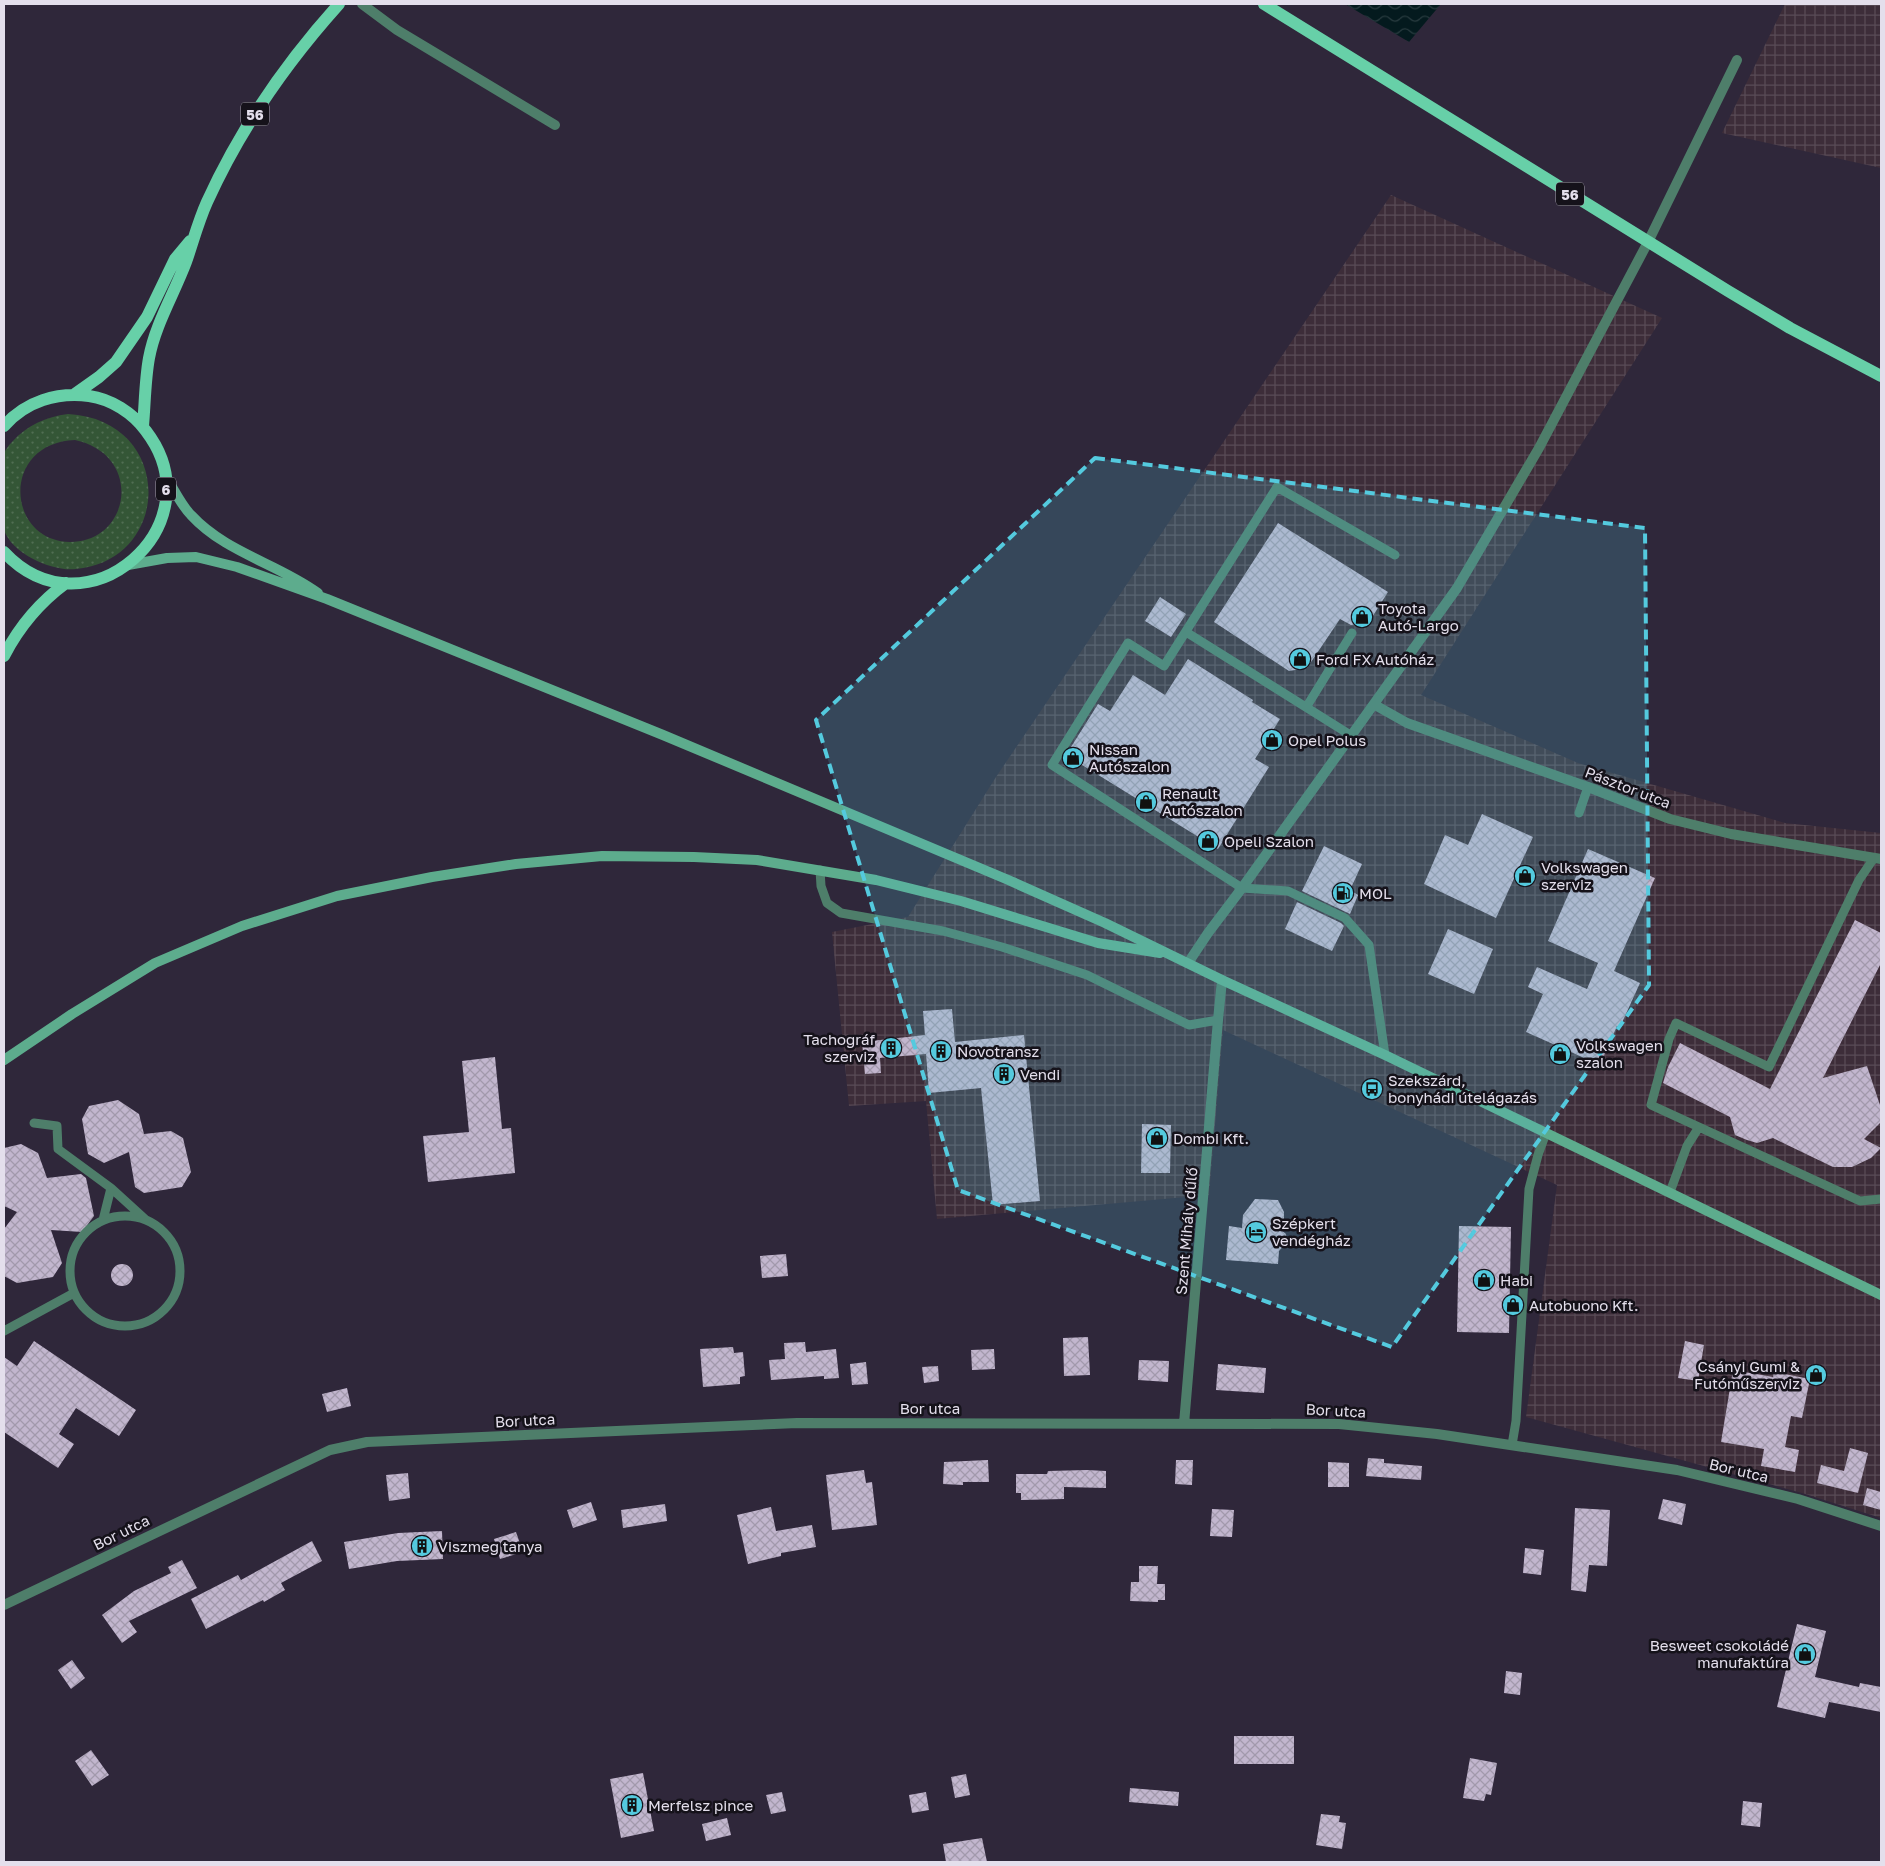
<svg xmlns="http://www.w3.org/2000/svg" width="1885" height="1866" viewBox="0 0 1885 1866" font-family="'Golos Text',sans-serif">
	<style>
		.industrial { fill: url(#industrial-grid) }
		.grass { fill: url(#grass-dots); fill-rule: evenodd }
		.water { fill: url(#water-waves) }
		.building { fill: url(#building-cross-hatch) }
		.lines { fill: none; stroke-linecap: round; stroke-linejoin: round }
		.lane { stroke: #4e7e6a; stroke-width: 9 }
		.street { stroke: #4e7e6a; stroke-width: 10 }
		.secondary { stroke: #5dac8d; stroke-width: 10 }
		.primary { stroke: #67d0a8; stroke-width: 12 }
		.marked { fill: #54cade; fill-opacity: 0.2; stroke: #54cade; stroke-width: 4; stroke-dasharray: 10 6; stroke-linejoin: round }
		.labels { text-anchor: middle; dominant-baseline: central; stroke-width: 5; stroke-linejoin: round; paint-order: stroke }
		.shield { fill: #15121a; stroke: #a6a2ad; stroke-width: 1 }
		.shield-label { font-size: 14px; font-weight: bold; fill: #e4dfec }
		.poi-label { font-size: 15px; fill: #e4dfec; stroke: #15121a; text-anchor: start }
		.street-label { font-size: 15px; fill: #e4dfec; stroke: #15121a }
	</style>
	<defs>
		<pattern id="industrial-grid" width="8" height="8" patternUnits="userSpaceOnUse" patternTransform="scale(1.25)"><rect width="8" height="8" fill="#3d2d39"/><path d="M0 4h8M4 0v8" fill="none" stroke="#594b56"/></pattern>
		<pattern id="grass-dots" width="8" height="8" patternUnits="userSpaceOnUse" patternTransform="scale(1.25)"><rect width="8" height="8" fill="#345636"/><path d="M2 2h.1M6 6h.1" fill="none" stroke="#516e53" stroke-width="1.8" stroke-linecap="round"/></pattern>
		<pattern id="water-waves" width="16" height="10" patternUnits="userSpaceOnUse" patternTransform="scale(1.25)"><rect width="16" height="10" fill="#041a1e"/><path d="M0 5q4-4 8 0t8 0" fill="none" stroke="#283b3f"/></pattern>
		<pattern id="building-cross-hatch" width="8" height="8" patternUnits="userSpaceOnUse" patternTransform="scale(1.25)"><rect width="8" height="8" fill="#c2b6ce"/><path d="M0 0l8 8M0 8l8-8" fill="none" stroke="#a299ac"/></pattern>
	</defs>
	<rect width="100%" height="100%" fill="#2f273a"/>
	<path class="industrial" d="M 1785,4 L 1881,4 L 1881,168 L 1722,133 Z
		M 1391,195 L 1662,318 L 1421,695 L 1578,763 L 1785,823 L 1881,833 L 1881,1518 L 1802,1493 L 1526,1417 L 1557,1185 L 1223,1030 L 1209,1195 L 937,1219 L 926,1101 L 849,1106 L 832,932 L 908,917 L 996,777 Z"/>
	<path class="grass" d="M 68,414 C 175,420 173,560 76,569 C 53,572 12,554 4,530 C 1,521 4,502 4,492 C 4,481 1,466 4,454 C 5,450 9,445 12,442 C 27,425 46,417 68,414 ZM 75,440 C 144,455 131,542 70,542 C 6,541 0,443 75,440 Z"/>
	<path class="water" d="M 1345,4 L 1441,4 L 1409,42 Z"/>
	<path class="building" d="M 1278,523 L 1388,592 L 1369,622 L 1351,625 L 1340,619 L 1307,668 L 1289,671 L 1214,622 Z
		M 1160,597 L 1186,614 L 1171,637 L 1145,621 Z
		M 1188,659 L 1253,700 L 1252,702 L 1280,719 L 1255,759 L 1269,767 L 1218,849 L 1066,755 L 1098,704 L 1110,711 L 1133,675 L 1165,695 Z
		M 1482,814 L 1533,837 L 1496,918 L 1424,884 L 1445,835 L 1468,845 Z
		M 1324,846 L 1362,864 L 1350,890 L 1358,895 L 1350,914 L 1302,891 Z
		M 1588,849 L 1655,878 L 1614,971 L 1640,983 L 1620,1027 L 1617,1026 L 1600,1065 L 1526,1032 L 1543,994 L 1528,987 L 1537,967 L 1587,989 L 1598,963 L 1548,941 Z
		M 1297,902 L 1341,923 L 1344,926 L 1332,951 L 1285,929 Z
		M 1855,920 L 1881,933 L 1881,963 L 1823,1078 L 1867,1066 L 1881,1108 L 1881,1122 L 1864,1139 L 1881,1148 L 1871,1158 L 1852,1167 L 1833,1167 L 1773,1138 L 1757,1143 L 1747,1140 L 1735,1135 L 1730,1117 L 1663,1083 L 1668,1067 L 1680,1043 L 1770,1089 Z
		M 1448,929 L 1493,949 L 1474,994 L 1428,974 Z
		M 952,1009 L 955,1042 L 1024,1035 L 1040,1201 L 993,1205 L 981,1088 L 929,1093 L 926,1054 L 880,1058 L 881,1073 L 865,1074 L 862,1042 L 925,1035 L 923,1011 Z
		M 495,1057 L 502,1129 L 511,1128 L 515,1173 L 428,1182 L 423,1136 L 469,1132 L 462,1061 Z
		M 118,1100 L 139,1114 L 144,1134 L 171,1131 L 183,1138 L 191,1172 L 182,1187 L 144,1193 L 135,1187 L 129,1152 L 104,1163 L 88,1154 L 82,1119 L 89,1106 Z
		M 1142,1124 L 1171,1125 L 1170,1173 L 1141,1173 Z
		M 21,1144 L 38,1153 L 47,1178 L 81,1174 L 86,1178 L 94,1216 L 82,1232 L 51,1230 L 62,1263 L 53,1277 L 17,1283 L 4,1276 L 4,1229 L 17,1212 L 4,1206 L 4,1148 Z
		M 1255,1199 L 1278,1200 L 1284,1212 L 1284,1222 L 1281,1230 L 1286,1234 L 1287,1242 L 1279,1251 L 1278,1264 L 1226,1260 L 1229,1226 L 1242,1228 L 1243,1215 Z
		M 1459,1226 L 1511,1227 L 1509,1333 L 1457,1332 Z
		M 786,1254 L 788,1276 L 762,1278 L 760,1256 Z
		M111 1275a11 11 0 1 1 22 0a11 11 0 1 1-22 0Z
		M 1088,1337 L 1090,1375 L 1064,1376 L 1063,1338 Z
		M 34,1341 L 136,1410 L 119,1436 L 76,1408 L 59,1434 L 74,1444 L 58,1468 L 4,1432 L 4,1357 L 17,1366 Z
		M 1685,1341 L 1704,1345 L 1698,1381 L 1678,1378 Z
		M 805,1342 L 806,1352 L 836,1349 L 839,1378 L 824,1379 L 824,1376 L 771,1380 L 769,1360 L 785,1359 L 784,1343 Z
		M 733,1347 L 734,1353 L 743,1352 L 745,1376 L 740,1377 L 740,1384 L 703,1387 L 700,1349 Z
		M 994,1349 L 995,1369 L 972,1370 L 971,1350 Z
		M 1139,1360 L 1169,1361 L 1168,1382 L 1138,1380 Z
		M 866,1362 L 868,1384 L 852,1385 L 850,1364 Z
		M 1218,1364 L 1266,1368 L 1264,1393 L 1216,1390 Z
		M 938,1366 L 939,1381 L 924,1383 L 922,1367 Z
		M 1733,1370 L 1773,1377 L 1774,1372 L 1810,1379 L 1802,1418 L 1791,1416 L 1785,1447 L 1799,1450 L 1795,1472 L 1761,1466 L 1764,1449 L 1721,1442 Z
		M 347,1388 L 351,1406 L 327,1412 L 322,1394 Z
		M 1850,1448 L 1868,1453 L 1858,1493 L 1817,1483 L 1821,1465 L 1844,1471 Z
		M 1368,1458 L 1384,1459 L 1384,1463 L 1422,1466 L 1421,1480 L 1366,1476 Z
		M 988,1460 L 989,1482 L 963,1482 L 963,1485 L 943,1484 L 944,1462 Z
		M 1176,1460 L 1193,1460 L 1192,1485 L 1175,1484 Z
		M 1328,1462 L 1349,1463 L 1349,1487 L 1328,1487 Z
		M 864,1470 L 866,1483 L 872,1482 L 877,1525 L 832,1530 L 826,1475 Z
		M 1087,1470 L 1106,1471 L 1106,1488 L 1064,1487 L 1064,1499 L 1021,1500 L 1021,1493 L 1016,1493 L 1016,1474 L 1047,1474 L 1048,1471 Z
		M 408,1473 L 410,1498 L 389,1501 L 386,1475 Z
		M 1867,1488 L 1881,1492 L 1881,1510 L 1863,1505 Z
		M 1663,1499 L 1686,1504 L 1682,1525 L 1658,1519 Z
		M 591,1502 L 597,1520 L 573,1528 L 567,1510 Z
		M 665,1504 L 667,1521 L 623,1528 L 621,1510 Z
		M 771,1507 L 776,1531 L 812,1525 L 816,1547 L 781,1553 L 781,1556 L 748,1564 L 737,1515 Z
		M 1575,1508 L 1610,1510 L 1607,1566 L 1589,1565 L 1586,1592 L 1571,1590 Z
		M 1212,1509 L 1234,1510 L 1232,1537 L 1210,1536 Z
		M 442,1531 L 443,1559 L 397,1561 L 349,1569 L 344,1542 L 398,1533 Z
		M 516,1532 L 523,1552 L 500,1559 L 494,1539 Z
		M 312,1541 L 322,1561 L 281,1583 L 285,1590 L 264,1602 L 263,1600 L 206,1629 L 191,1599 L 238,1575 L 241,1580 Z
		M 1525,1548 L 1544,1550 L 1541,1575 L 1523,1573 Z
		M 182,1560 L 197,1588 L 129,1621 L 137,1632 L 122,1643 L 102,1615 L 134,1591 L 171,1573 L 168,1567 Z
		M 1139,1566 L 1158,1566 L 1157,1584 L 1165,1584 L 1165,1600 L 1158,1600 L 1158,1602 L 1130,1601 L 1131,1582 L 1139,1582 Z
		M 1797,1624 L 1826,1631 L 1815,1677 L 1859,1687 L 1860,1683 L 1881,1687 L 1881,1712 L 1829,1702 L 1825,1718 L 1777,1707 Z
		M 72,1660 L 85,1678 L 71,1689 L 58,1670 Z
		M 1506,1671 L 1522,1673 L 1520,1695 L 1504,1693 Z
		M 1234,1736 L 1294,1736 L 1294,1764 L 1234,1764 Z
		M 91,1750 L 109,1775 L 92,1786 L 75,1761 Z
		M 1470,1758 L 1497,1763 L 1491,1795 L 1486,1794 L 1484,1801 L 1463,1798 Z
		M 643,1773 L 654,1831 L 621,1838 L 610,1779 Z
		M 966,1774 L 970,1795 L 955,1798 L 951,1777 Z
		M 1130,1788 L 1179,1792 L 1178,1806 L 1129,1802 Z
		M 782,1792 L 786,1811 L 771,1814 L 766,1795 Z
		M 926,1792 L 929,1810 L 912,1813 L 909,1795 Z
		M 1743,1801 L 1762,1803 L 1760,1827 L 1741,1825 Z
		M 1321,1814 L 1340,1816 L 1339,1822 L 1346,1823 L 1342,1849 L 1316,1845 Z
		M 727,1818 L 731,1835 L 706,1841 L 702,1824 Z
		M 982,1838 L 987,1862 L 946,1862 L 943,1844 Z"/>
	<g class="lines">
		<path class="lane" d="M 1186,632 L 1352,736
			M 1307,706 L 1352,633
			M 1579,813 L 1588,787
			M 1874,858 L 1859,880 L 1769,1067 L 1676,1023 L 1669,1039 L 1651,1105 L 1860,1201 L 1881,1199
			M 820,870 L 821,886 L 827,903 L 841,913 L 943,931 L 1002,947 L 1087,975 L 1189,1025 L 1218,1020
			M 1385,1055 L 1369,945 L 1345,918 L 1288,891 L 1242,888 L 1052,765 L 1128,643 L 1164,666 L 1277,487 L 1395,555
			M 34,1123 L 57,1126 L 58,1149 L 111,1188 L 145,1219
			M 1670,1192 L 1687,1146 L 1699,1127
			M70 1271a55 55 0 1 1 110 0a55 55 0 1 1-110 0Z
			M 103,1220 L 111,1188
			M 4,1331 L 74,1293
			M 1512,1445 L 1516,1421 L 1529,1189 L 1538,1155 L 1546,1133"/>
		<path class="street" d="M 362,4 L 397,30 L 555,125
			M 1375,705 L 1407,723 L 1588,787 L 1670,819 L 1731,834 L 1881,859
			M 1188,963 L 1208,933 L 1242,888 L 1457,588 L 1539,448 L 1648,242 L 1737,60
			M 1184,1424 L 1218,1020 L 1222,980
			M 4,1605 L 330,1450 L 367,1442 L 797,1423 L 1339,1424 L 1437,1434 L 1677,1470 L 1798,1499 L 1881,1526"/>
		<path class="secondary" d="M 166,477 C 174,489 181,505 191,515 C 226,553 277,563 318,593
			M 128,565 L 167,558 L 196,557 L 237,567 L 327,599 L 663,735 L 1006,879 L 1105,923 L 1222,980 L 1385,1055 L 1881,1295
			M 4,1060 L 72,1014 L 155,963 L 242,926 L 337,896 L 432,877 L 516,864 L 602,856 L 694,857 L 757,860 L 876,880 L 961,901 L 1098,943 L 1160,953"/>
		<path class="primary" d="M 1264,4 L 1728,291 L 1790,328 L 1881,376
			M 75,394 L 99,377 L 116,362 L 147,317 L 175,259 L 190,241
			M 4,426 C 26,401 57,392 89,396 C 111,399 133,413 146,431 C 218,525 86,640 4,552
			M 143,426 C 145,403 145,380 149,358 C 155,325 174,294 186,262 C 193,242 198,222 207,202 C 240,129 286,63 339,4
			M 4,656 C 19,627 40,602 66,583"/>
	</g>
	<path class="marked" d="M 1095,458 L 1645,528 L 1649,985 L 1392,1347 L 958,1190 L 816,720 Z"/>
	<defs>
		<g id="shop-disc" transform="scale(1.125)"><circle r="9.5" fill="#54cade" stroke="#15121a"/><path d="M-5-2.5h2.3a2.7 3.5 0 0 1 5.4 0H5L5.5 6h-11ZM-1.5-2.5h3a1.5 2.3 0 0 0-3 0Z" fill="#111"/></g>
		<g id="fuel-disc" transform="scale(1.125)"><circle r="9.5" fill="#54cade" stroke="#15121a"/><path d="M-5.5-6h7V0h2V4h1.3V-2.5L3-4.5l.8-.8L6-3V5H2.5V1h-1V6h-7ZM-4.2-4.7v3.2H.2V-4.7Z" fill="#111"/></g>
		<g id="building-disc" transform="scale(1.125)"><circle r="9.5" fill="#54cade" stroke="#15121a"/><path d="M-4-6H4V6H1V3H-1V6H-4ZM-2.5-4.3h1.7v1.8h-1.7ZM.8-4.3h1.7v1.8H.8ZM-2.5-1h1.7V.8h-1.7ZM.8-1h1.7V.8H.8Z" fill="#111"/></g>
		<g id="bus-disc" transform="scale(1.125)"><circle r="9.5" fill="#54cade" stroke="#15121a"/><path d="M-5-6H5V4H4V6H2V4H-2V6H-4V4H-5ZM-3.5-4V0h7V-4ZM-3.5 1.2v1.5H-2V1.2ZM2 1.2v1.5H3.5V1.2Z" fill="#111"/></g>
		<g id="hotel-disc" transform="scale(1.125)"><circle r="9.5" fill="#54cade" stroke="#15121a"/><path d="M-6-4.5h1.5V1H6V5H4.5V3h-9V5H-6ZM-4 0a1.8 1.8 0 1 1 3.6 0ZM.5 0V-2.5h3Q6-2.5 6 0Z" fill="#111"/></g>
	</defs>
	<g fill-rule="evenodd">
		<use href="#shop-disc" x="1362" y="617"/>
		<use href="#shop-disc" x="1300" y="659"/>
		<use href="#shop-disc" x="1272" y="740"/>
		<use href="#shop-disc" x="1073" y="758"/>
		<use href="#shop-disc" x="1146" y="802"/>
		<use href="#shop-disc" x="1208" y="841"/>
		<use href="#shop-disc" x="1525" y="876"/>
		<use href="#fuel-disc" x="1343" y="893"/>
		<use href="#building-disc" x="891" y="1048"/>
		<use href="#building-disc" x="941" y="1051"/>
		<use href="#shop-disc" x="1560" y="1054"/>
		<use href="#building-disc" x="1004" y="1074"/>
		<use href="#bus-disc" x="1372" y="1089"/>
		<use href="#shop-disc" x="1157" y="1138"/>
		<use href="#hotel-disc" x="1256" y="1232"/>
		<use href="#shop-disc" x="1484" y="1280"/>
		<use href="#shop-disc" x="1513" y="1305"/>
		<use href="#shop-disc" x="1816" y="1375"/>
		<use href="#building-disc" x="422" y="1546"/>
		<use href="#shop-disc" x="1805" y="1654"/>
		<use href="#building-disc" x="632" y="1805"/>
	</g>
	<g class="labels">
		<g class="shield">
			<rect x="241" y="102.5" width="28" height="23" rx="4"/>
			<rect x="1556" y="182.5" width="28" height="23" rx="4"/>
			<rect x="156" y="477.5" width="20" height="23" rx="4"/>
		</g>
		<g class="shield-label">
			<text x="255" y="114">56</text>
			<text x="1570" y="194">56</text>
			<text x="166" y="489">6</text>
		</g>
		<g class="poi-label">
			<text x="1378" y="608">Toyota<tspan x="1378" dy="17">Autó-Largo</tspan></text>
			<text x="1316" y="659">Ford FX Autóház</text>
			<text x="1288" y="740">Opel Polus</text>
			<text x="1089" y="749">Nissan<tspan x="1089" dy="17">Autószalon</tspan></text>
			<text x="1162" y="793">Renault<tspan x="1162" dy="17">Autószalon</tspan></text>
			<text x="1224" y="841">Opeli Szalon</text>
			<text x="1541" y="867">Volkswagen<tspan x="1541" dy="17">szerviz</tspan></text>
			<text x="1359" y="893">MOL</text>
			<text x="875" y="1039" text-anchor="end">Tachográf<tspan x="875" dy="17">szerviz</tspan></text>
			<text x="1576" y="1045">Volkswagen<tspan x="1576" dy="17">szalon</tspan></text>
			<text x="957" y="1051">Novotransz</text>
			<text x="1020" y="1074">Vendi</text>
			<text x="1388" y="1080">Szekszárd,<tspan x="1388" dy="17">bonyhádi útelágazás</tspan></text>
			<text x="1173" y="1138">Dombi Kft.</text>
			<text x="1272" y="1223">Szépkert<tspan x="1272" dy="17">vendégház</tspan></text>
			<text x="1500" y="1280">Habi</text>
			<text x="1529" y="1305">Autobuono Kft.</text>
			<text x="1800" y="1366" text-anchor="end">Csányi Gumi &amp;<tspan x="1800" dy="17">Futóműszerviz</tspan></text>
			<text x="438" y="1546">Viszmeg tanya</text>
			<text x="1789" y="1645" text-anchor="end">Besweet csokoládé<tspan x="1789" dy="17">manufaktúra</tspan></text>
			<text x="648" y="1805">Merfelsz pince</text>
		</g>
		<g class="street-label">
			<text transform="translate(1628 787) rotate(21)">Pásztor utca</text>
			<text transform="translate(1186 1231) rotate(-85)">Szent Mihály dűlő</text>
			<text x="930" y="1408">Bor utca</text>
			<text transform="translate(1336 1410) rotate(3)">Bor utca</text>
			<text transform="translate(525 1420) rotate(-3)">Bor utca</text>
			<text transform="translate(1739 1470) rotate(13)">Bor utca</text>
			<text transform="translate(121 1532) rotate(-26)">Bor utca</text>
		</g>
	</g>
	<rect width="1885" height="1866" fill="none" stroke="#e4dfec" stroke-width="10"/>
</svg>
